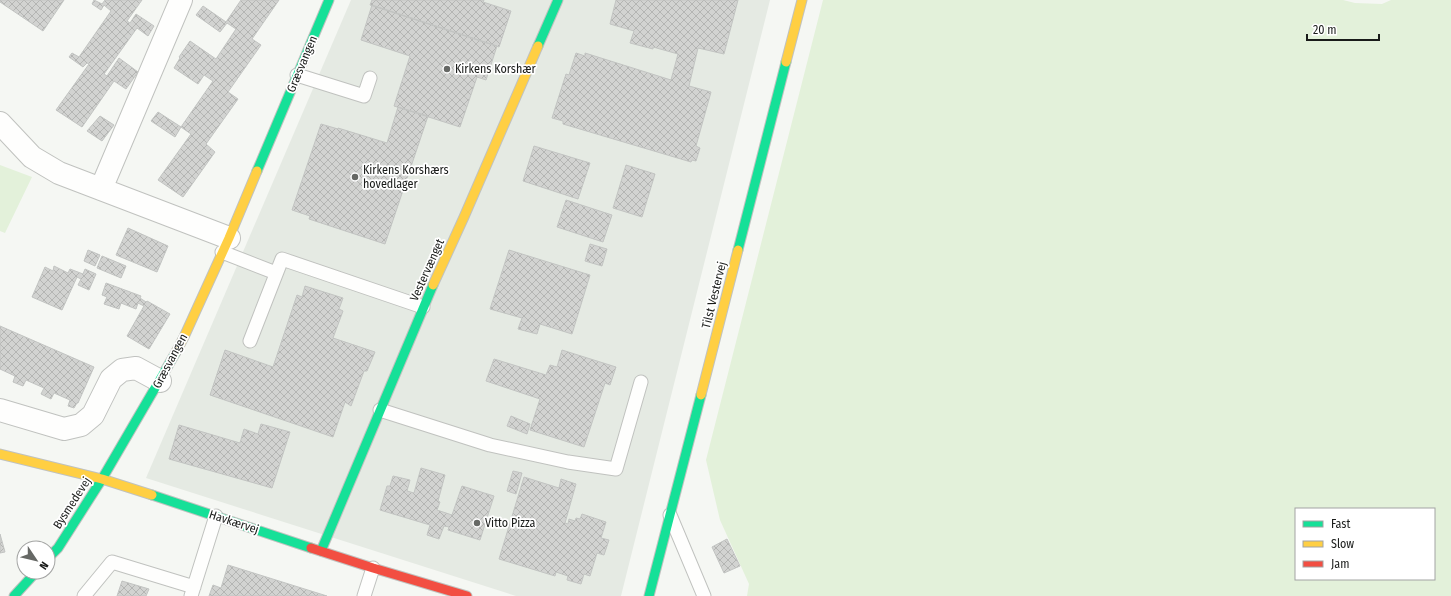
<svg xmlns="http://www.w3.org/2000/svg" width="1451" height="596" viewBox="0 0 1451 596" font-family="'Fira Sans Condensed',sans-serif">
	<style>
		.built { fill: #e5eae3 }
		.grass { fill: #e3f1da; fill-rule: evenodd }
		.building { fill: url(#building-cross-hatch); stroke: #c2c4c2 }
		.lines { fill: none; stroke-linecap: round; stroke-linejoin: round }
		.lane-casing { stroke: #c0c2bf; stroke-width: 15 }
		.street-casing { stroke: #c0c2bf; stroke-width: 24 }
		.fast-casing { stroke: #c0c2bf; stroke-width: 11 }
		.slow-casing { stroke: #c0c2bf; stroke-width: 11 }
		.jam-casing { stroke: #c0c2bf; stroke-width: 11 }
		.lane { stroke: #fefefd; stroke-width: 13 }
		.street { stroke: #fefefd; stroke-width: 22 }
		.fast { stroke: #16e098; stroke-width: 9 }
		.slow { stroke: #ffcf43; stroke-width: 9 }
		.jam { stroke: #f24e42; stroke-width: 9 }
		.poi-dot { fill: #666865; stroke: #fff; stroke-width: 1.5 }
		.labels { text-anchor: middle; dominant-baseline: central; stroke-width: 3.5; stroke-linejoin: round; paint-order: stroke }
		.street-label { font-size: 12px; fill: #191b19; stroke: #fff }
		.poi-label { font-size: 12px; fill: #191b19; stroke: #fff; text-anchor: start }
	</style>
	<defs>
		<pattern id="building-cross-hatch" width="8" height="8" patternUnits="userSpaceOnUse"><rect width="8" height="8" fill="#d2d3d1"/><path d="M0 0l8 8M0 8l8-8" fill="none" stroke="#b4b5b3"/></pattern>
	</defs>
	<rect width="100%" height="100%" fill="#f5f7f3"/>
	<path class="built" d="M 351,0 L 770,0 L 621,596 L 516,596 L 146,478 Z"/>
	<path class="grass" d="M 823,0 L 1343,0 L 1355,3 L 1382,4 L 1391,0 L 1451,0 L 1451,596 L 747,596 L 749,584 L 720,520 L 706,460 ZM 1296,509 L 1434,509 L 1434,579 L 1296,579 Z
		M 0,165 L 32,177 L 5,233 L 0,231 Z"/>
	<path class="building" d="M 0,0 L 64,0 L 43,31 L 0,2 Z
		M 94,0 L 102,4 L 105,0 L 142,0 L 127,21 L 130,23 L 136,14 L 154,26 L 148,36 L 137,28 L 104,74 L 107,76 L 119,58 L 138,72 L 126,89 L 114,81 L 82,127 L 56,110 L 89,64 L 87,63 L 83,67 L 69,57 L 72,53 L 79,57 L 111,11 L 104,5 L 101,10 L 92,4 Z
		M 241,0 L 279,0 L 252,39 L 261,45 L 228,92 L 238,99 L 206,144 L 215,152 L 183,197 L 158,180 L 191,134 L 181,127 L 213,81 L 204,75 L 198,84 L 174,68 L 180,58 L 179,57 L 190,41 L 216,59 L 236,29 L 227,23 L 220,32 L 196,15 L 203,6 L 226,22 Z
		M 372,0 L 484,0 L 483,2 L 511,11 L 499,47 L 370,5 Z
		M 616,0 L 738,0 L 724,54 L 698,48 L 689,86 L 711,92 L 696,146 L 700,148 L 696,161 L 692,160 L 691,162 L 563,124 L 563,121 L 552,118 L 566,74 L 569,75 L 576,53 L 585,56 L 585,53 L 671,80 L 678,54 L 653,47 L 653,49 L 630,43 L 634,31 L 610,24 Z
		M 372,5 L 497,46 L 486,80 L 477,77 L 460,127 L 394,106 L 410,56 L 361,40 Z
		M 398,107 L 428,116 L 385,244 L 309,219 L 310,216 L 292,210 L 321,124 L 338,129 L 338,128 L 387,143 Z
		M 158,112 L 181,127 L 175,137 L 151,121 Z
		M 100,116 L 114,125 L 102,141 L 87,131 Z
		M 534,146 L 590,163 L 578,199 L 523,181 Z
		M 626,165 L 655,174 L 642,217 L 613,208 Z
		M 566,200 L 612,215 L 603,242 L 557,227 Z
		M 128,228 L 168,246 L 157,272 L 116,255 Z
		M 590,244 L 607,249 L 602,266 L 585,261 Z
		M 88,250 L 100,255 L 95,266 L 84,261 Z
		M 509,250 L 590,275 L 572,334 L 540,324 L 537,334 L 518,329 L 522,318 L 490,309 Z
		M 102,256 L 126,266 L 121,278 L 97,268 Z
		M 54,266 L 68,273 L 70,269 L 83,274 L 85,269 L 96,274 L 89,290 L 78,285 L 81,279 L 77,277 L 62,310 L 32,297 L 45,267 L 53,271 Z
		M 106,283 L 141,296 L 140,298 L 146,302 L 147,301 L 170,314 L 149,349 L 127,336 L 144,306 L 138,303 L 136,309 L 121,303 L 119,309 L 104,304 L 107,297 L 102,295 Z
		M 305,286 L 343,298 L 339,309 L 343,311 L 333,338 L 375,352 L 367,371 L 364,371 L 351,406 L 345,402 L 333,437 L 210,395 L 225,350 L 273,367 L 297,295 L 302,297 Z
		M 0,326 L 94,367 L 78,403 L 77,403 L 74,408 L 68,406 L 70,400 L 54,393 L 51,399 L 41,394 L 44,388 L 26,380 L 23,386 L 13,382 L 15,376 L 0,369 Z
		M 562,350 L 616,367 L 610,385 L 605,383 L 584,447 L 530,430 L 540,399 L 486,381 L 494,359 L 546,375 L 550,365 L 557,367 Z
		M 511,416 L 530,424 L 527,434 L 507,426 Z
		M 261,424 L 290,432 L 272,488 L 169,459 L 179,425 L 240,443 L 244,429 L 258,434 Z
		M 421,468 L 445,475 L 438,501 L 440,502 L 437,510 L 452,515 L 462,486 L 494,496 L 480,540 L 448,530 L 449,527 L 444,526 L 439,539 L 427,535 L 430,525 L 380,510 L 387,486 L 390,486 L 393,476 L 410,480 L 407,491 L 414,493 Z
		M 513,471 L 522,473 L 516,494 L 507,491 Z
		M 524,477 L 559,488 L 561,479 L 576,484 L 565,523 L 568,524 L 569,519 L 575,521 L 576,518 L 580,519 L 582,514 L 606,522 L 601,538 L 609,540 L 604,555 L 597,553 L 590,576 L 584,574 L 581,584 L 567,580 L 568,576 L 556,572 L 555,576 L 499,559 Z
		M 0,534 L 5,552 L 0,553 Z
		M 727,539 L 740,566 L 724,573 L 712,547 Z
		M 228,565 L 327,596 L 209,596 L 213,585 L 221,588 Z
		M 122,581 L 149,589 L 146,596 L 117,596 Z"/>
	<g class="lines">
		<g class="lane-casing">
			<path id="lane" d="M 297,75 L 364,96 L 370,78
				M 222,252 L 276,273
				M 250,341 L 282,259 L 423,307
				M 380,410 L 490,445 L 568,462 L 616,469 L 641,382
				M 670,515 L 704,596
				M 84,596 L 112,562 L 194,587
				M 191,596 L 216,516
				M 364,596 L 373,568"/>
		</g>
		<g class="street-casing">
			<path id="street" d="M 0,123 L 32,157 L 59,173 L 229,238
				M 101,189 L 181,0
				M 0,410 L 64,429 L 81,425 L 93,415 L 111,379 L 122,370 L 136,368 L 160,381"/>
		</g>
		<g class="fast-casing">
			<path id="fast" d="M 538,46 L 558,0
				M 257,171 L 329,0
				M 738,250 L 786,62
				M 152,495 L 311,548
				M 321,551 L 433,285
				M 48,558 L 58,548 L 102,479 L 176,352
				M 14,596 L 36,572
				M 649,596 L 701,395"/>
		</g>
		<g class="slow-casing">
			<path id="slow" d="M 786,62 L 802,0
				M 433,285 L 464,217 L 538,46
				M 176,352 L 184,337 L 229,238 L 257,171
				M 701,395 L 738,250
				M 0,454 L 102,479 L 152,495"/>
		</g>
		<g class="jam-casing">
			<path id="jam" d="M 311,548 L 373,568 L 467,596"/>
		</g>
		<use href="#lane" class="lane"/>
		<use href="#street" class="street"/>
		<use href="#fast" class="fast"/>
		<use href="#slow" class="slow"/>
		<use href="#jam" class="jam"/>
	</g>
	<g class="poi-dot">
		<circle cx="447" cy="69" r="4"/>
		<circle cx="355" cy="177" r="4"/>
		<circle cx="477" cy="523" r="4"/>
	</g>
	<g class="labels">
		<g class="street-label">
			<text transform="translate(302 64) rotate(-67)">Græsvangen</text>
			<text transform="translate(427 270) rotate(-66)">Vestervænget</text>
			<text transform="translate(714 295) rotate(-76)">Tilst Vestervej</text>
			<text transform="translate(170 361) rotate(-62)">Græsvangen</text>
			<text transform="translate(72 503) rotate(-57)">Bysmedevej</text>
			<text transform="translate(234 522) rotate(18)">Havkærvej</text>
		</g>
		<g class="poi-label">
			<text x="455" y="69">Kirkens Korshær</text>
			<text x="363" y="170">Kirkens Korshærs<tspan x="363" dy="14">hovedlager</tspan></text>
			<text x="485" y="523">Vitto Pizza</text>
		</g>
	</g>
	<rect x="1295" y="508" width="140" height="72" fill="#ffffff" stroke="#a3a4a3"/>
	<rect x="1303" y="521" width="20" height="6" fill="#16e098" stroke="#a3a4a3"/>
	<text x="1331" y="528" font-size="12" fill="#191b19">Fast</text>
	<rect x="1303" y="541" width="20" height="6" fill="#ffcf43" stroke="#a3a4a3"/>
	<text x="1331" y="548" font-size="12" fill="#191b19">Slow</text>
	<rect x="1303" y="561" width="20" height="6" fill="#f24e42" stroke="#a3a4a3"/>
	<text x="1331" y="568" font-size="12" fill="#191b19">Jam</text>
	<g transform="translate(36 560) rotate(125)"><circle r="19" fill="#ffffff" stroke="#a3a4a3"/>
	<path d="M0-3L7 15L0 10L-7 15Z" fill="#666865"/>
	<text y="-6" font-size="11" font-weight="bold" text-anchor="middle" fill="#191b19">N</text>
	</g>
	<path d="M1307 34v6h72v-6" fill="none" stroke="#191b19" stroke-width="2"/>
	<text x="1313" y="34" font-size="12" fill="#191b19" stroke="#ffffff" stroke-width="3" paint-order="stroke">20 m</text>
</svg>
